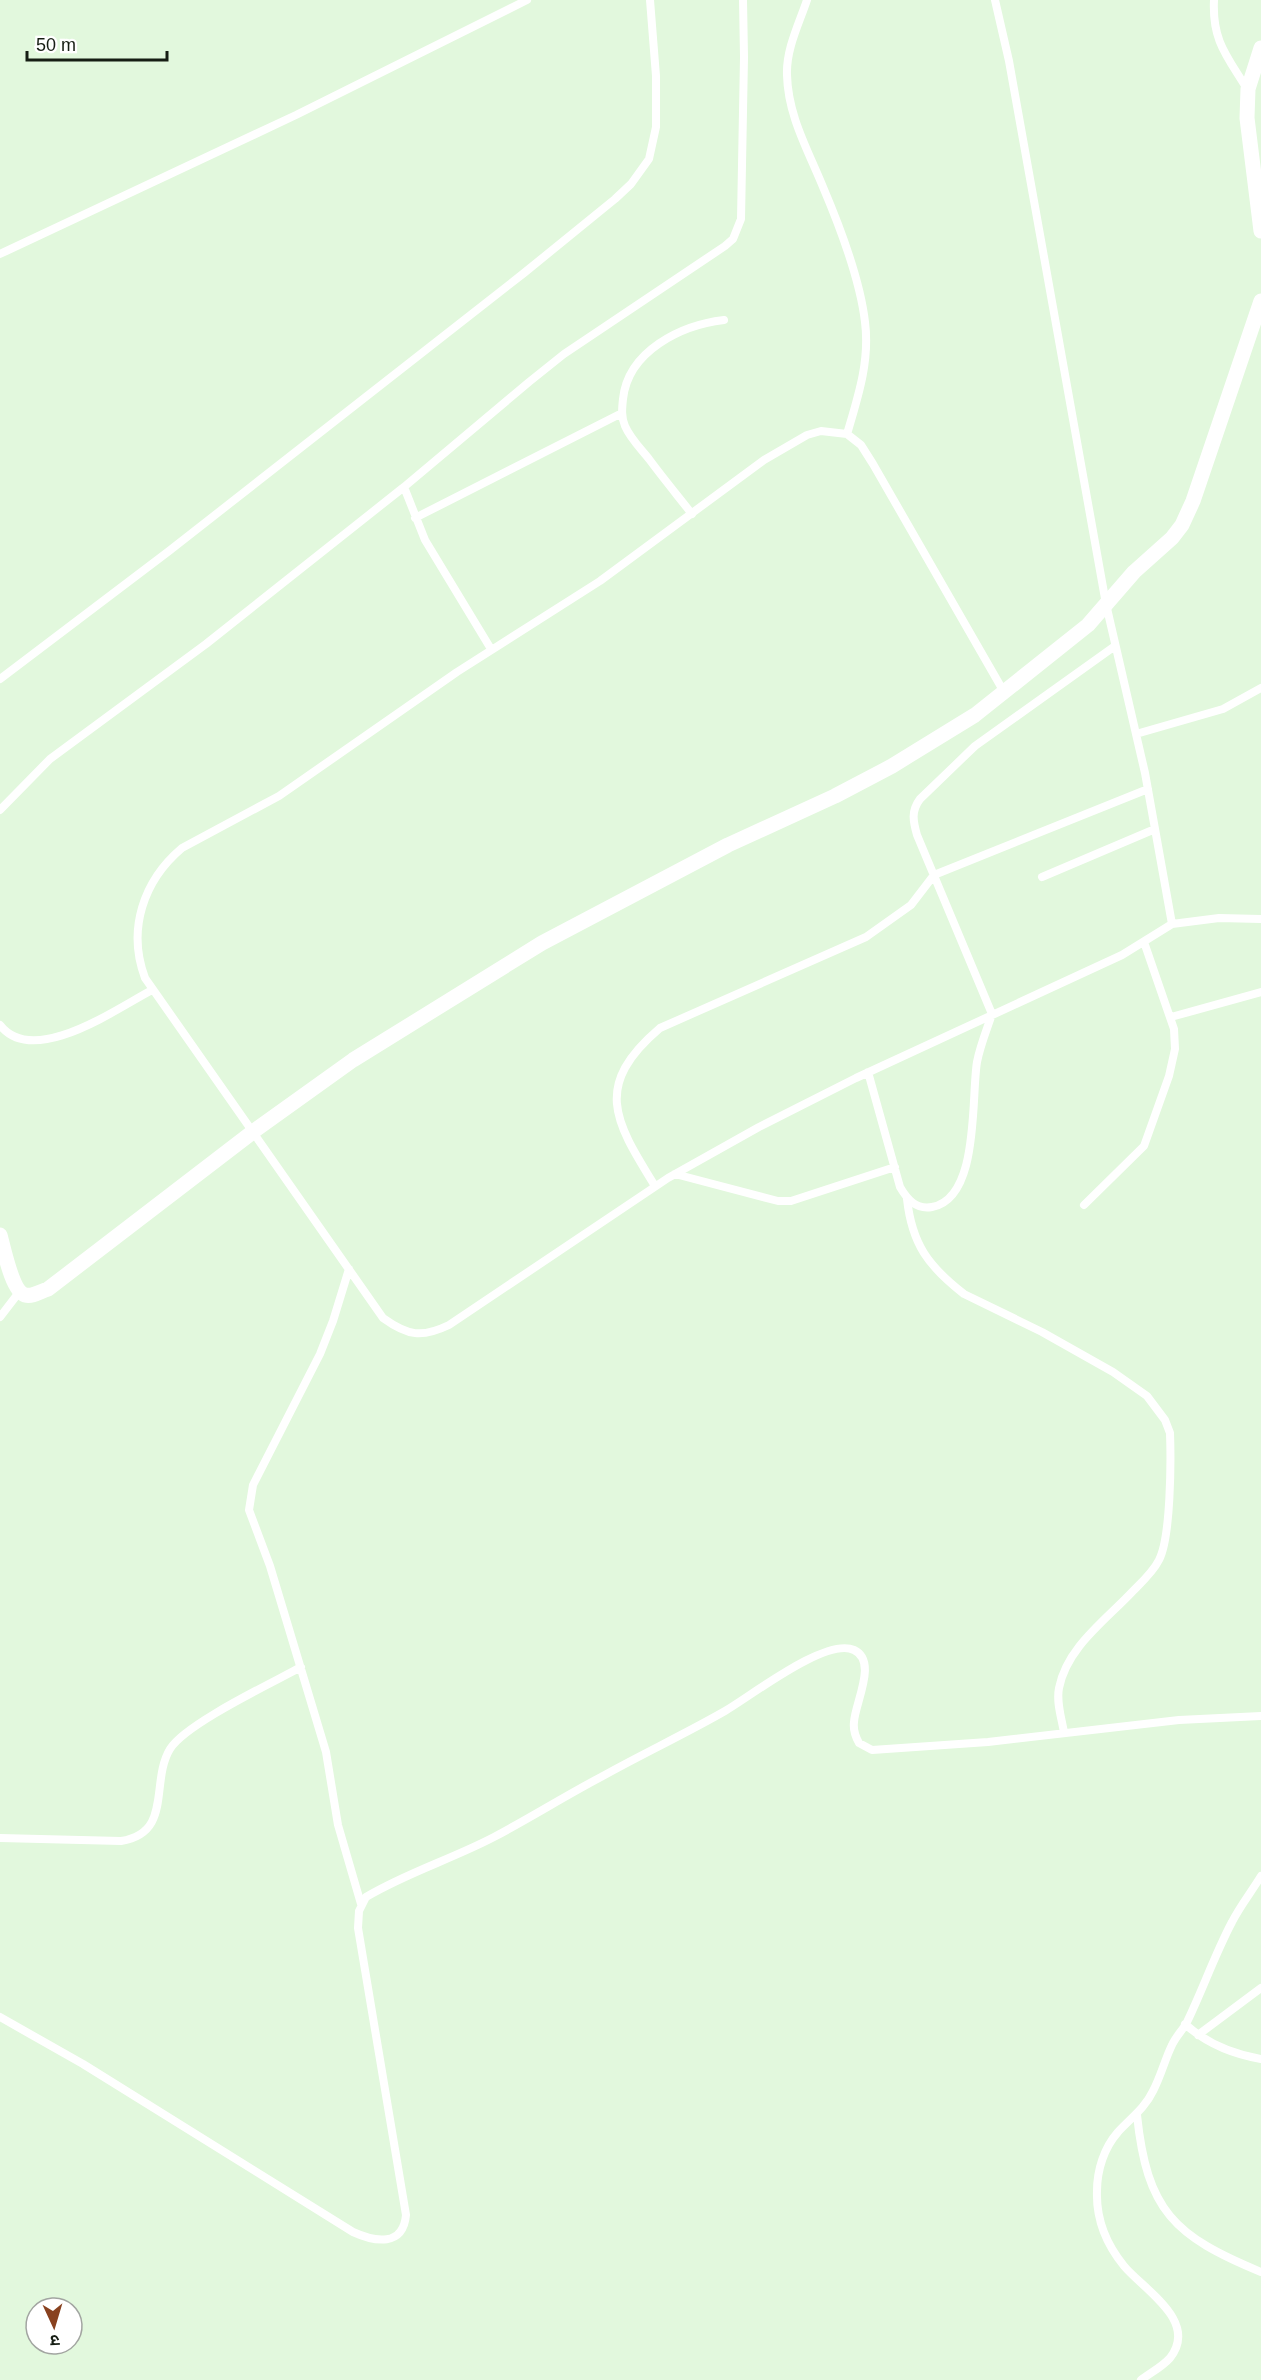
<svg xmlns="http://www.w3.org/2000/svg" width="1261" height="2380" viewBox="0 0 1261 2380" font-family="Helvetica,'Noto Sans Devanagari',sans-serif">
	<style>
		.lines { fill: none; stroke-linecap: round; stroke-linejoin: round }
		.lane { stroke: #fff; stroke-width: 8 }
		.street { stroke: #fff; stroke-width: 15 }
	</style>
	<rect width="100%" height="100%" fill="#e2f8dd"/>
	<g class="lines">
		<path class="lane" d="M 807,0 C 799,24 786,49 787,75 C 788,116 808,150 823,187 C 840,227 860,279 865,322 C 870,361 858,397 847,434 L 821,431 L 807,435 L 764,460 L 600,581 L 457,672 L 279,796 L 182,848 C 143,881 127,930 145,978 L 383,1318 C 408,1336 422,1338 449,1325 L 668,1178 L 759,1127 L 856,1078 L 1122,955 L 1172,924 L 1219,918 L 1261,919
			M 995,0 L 1009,61 L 1106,604 L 1145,773 L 1172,924
			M 1214,0 C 1212,41 1227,56 1247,89
			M 0,254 L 296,115 L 527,0
			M 847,434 L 861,445 L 873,464 L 1004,692
			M 404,487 L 425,540 L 491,649
			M 692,514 C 678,496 663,478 649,459 C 641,449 630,438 625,426 C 621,417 622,408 623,399 C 628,351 681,325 724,320
			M 415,518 L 622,413
			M 0,679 L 169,551 L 524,273 L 615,199 L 631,184 L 649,159 L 656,127 L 656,76 L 650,0
			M 1136,734 L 1223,709 L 1261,688
			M 0,810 L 50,759 L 206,644 L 404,487 L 529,382 L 564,354 L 725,246 L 733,239 L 741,219 L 744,57 L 743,0
			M 1042,877 L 1155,829
			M 1171,1017 L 1261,992
			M 0,1025 C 33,1068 116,1009 152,990
			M 868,1072 L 900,1187 C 907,1199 916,1210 932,1207 C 980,1198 971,1097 977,1062 C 980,1046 987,1029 992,1014 L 917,835 C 913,821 911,811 920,799 L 975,746 L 1115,646
			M 675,1174 L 778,1201 L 791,1201 L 895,1167
			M 655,1186 C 615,1121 592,1086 660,1028 L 866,937 L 911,905 L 934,875 L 1148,789
			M 907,1199 C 912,1244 928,1266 964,1294 L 1042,1332 L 1113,1372 L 1147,1396 L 1165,1420 L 1170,1433 C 1171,1460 1171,1537 1159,1560 C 1153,1572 1142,1582 1133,1591 C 1106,1620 1067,1647 1059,1688 C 1056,1703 1062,1719 1064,1733
			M 1084,1205 L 1144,1146 L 1169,1076 L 1175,1049 L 1174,1029 L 1144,942
			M 349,1269 L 333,1321 L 320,1354 L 253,1485 L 249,1510 L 270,1566 L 326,1752 L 338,1825 L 361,1904
			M 0,1317 L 20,1291
			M 0,1838 L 121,1841 C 173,1833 150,1782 170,1749 C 185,1724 272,1683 301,1667
			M 0,2017 L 83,2064 L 353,2232 C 375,2242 403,2247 406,2215 L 358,1928 L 359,1911 L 366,1897 C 406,1873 452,1859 494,1837 C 530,1818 565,1796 601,1777 C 642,1754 685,1734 725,1711 C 751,1696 826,1637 854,1650 C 878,1661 855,1703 854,1722 C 853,1730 855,1736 859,1743 L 872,1750 L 988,1742 L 1179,1720 L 1261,1716
			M 1185,2024 C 1207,2044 1232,2054 1261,2059
			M 1198,2035 L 1261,1988
			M 1137,2115 C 1147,2211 1174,2236 1261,2272
			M 1141,2380 C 1150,2373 1162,2367 1170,2358 C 1199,2321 1144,2290 1124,2266 C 1106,2244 1096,2219 1097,2191 C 1097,2170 1104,2148 1118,2132 C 1131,2118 1145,2108 1153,2091 C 1161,2076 1165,2059 1172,2045 C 1176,2036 1183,2030 1187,2022 C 1203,1989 1215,1954 1232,1922 C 1240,1906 1252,1891 1261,1876"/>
		<path class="street" d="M 1261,48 L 1248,89 L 1247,118 L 1261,231
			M 0,1235 C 4,1249 12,1291 25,1295 C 33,1297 41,1291 48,1289 L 254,1131 L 353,1060 L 542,943 L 728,845 L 835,796 L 892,766 L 975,715 L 1088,625 L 1134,572 L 1172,538 L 1182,525 L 1193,501 L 1261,301"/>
	</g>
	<g transform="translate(54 2326) rotate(176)"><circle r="28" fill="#ffffff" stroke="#a2a5a1" stroke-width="1.5"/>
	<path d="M0-4.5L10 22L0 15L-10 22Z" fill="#88411f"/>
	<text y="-9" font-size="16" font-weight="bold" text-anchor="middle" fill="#161e14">उ</text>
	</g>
	<path d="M27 51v9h140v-9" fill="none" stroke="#161e14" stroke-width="3"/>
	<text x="36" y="51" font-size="18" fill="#161e14" stroke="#ffffff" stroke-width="4.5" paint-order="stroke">50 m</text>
</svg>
